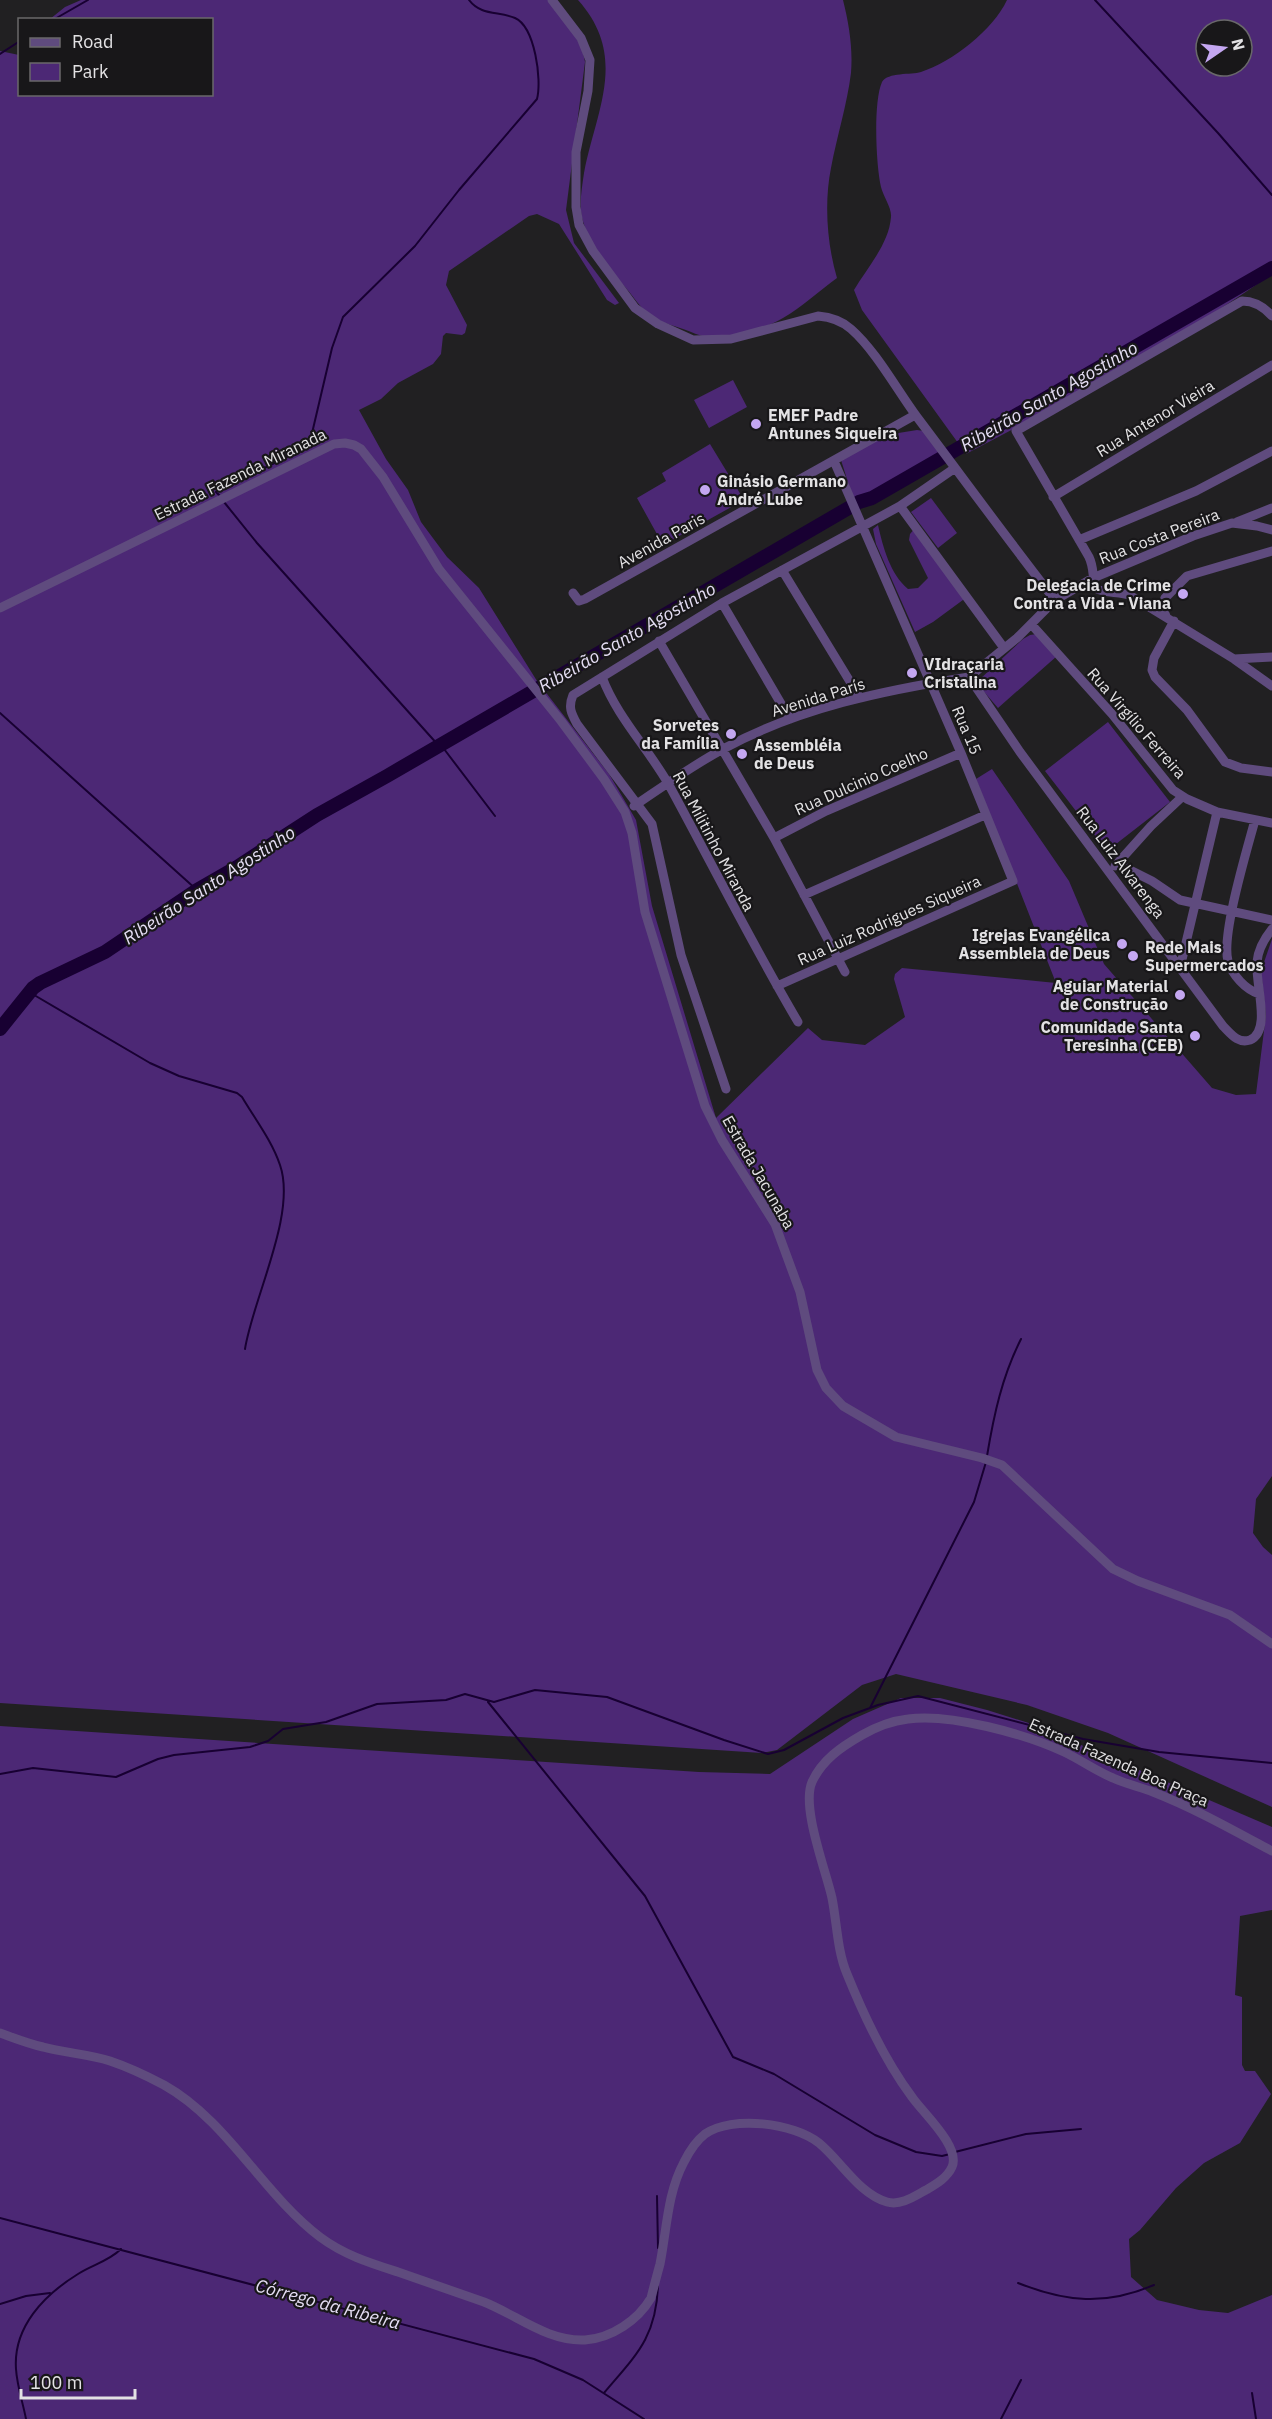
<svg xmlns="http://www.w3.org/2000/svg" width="1272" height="2419" viewBox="0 0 1272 2419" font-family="'IBM Plex Sans',sans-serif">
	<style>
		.green { fill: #4c2875; fill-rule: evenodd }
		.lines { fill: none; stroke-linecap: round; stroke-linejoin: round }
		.stream { stroke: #180032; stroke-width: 2 }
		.river { stroke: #180032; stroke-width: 14 }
		.minor { stroke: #5f4b7e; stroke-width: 9 }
		.poi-dot { fill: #c4a7f1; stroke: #181719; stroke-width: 2 }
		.labels { text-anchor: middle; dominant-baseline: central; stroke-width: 4.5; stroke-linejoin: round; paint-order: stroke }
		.poi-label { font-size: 16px; font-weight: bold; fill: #e3e2e4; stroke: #181719; text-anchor: start }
		.street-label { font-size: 16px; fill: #e3e2e4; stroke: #181719 }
		.water-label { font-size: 18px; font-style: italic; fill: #e5def4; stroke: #181719 }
	</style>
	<rect width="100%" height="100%" fill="#212022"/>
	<path class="green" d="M 81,0 L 548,0 C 562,19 582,38 585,62 L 566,210 L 574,243 L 619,303 L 615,305 L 607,300 L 559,224 L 537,214 L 529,216 L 449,271 L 446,285 L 467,325 L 465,333 L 462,335 L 446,333 L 443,336 L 441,354 L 433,364 L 398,383 L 381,399 L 359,410 L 386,459 L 408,490 L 421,522 L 447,557 L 479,588 L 537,681 L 609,774 L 636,820 L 652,906 L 716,1118 L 808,1028 L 822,1040 L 865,1045 L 905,1017 L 894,979 L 895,974 L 902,968 L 1056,983 L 976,779 L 992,769 L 1069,881 L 1104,964 L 1212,1088 L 1236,1095 L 1256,1094 L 1266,1015 L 1261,971 L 1272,939 L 1272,1476 L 1256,1499 L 1253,1533 L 1263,1547 L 1272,1555 L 1272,1807 L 1108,1733 L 1027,1705 L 896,1674 L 862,1685 L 777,1750 L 762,1753 L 0,1703 L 0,51 L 19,55 L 20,94 L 212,94 L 212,20 L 50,19 L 65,7 Z
		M 578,0 L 843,0 C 849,24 853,48 851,73 C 847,105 837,136 831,168 C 824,203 827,244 837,278 C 819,291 802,307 783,318 C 770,326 733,339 718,339 C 702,338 688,330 674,326 C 665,323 657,321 649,315 C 640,307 633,296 625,287 C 608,267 589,244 582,218 C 579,203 582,187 584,173 C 596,110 629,57 578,0 Z
		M 1007,0 L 1272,0 L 1272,274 C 1175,342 1071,399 966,454 L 862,310 L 854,290 C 867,268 889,244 891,217 C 892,208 883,196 881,187 C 876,166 873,102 882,82 C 888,72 911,75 921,72 C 952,62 993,30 1007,0 ZM 1206,30 L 1242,30 L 1242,66 L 1206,66 Z
		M 733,380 L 747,407 L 709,428 L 694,400 Z
		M 917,430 L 924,431 L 943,457 L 872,498 L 857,504 L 852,495 L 841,460 L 886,435 Z
		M 710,444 L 744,500 L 663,545 L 637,498 L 666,481 L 662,473 Z
		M 931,498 L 957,533 L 938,548 L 911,512 Z
		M 878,525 C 883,547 890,574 908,589 L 918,588 L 928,578 L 909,540 L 910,534 L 916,527 L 967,597 L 933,622 L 915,632 L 876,544 L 873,529 Z
		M 1037,634 L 1057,656 L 998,708 L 980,687 L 979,680 L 1023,639 L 1030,635 Z
		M 1108,722 L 1170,802 L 1107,851 L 1045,771 Z
		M 901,1698 L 940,1698 L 987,1710 L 1057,1732 L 1067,1739 L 1272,1827 L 1272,1910 L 1240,1916 L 1235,1995 L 1242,1997 L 1242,2065 L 1245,2071 L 1255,2071 L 1271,2094 L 1240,2143 L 1204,2163 L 1176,2188 L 1140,2230 L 1129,2239 L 1131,2277 L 1157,2300 L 1199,2310 L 1228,2313 L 1272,2295 L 1272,2419 L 0,2419 L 0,1726 L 699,1772 L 770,1774 L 853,1719 Z"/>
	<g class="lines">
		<path class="stream" d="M 1095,0 L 1218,133 L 1272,195
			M 53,20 L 88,0
			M 0,54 L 20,41
			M 221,497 L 216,492 L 309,446 L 332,348 L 343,317 L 415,246 L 459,190 L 537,99 C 542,80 535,27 515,18 C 499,11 481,16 469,0
			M 224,502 L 257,543 L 439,746
			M 0,713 L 197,890
			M 441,745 L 495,816
			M 29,992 L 150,1063 L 179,1076 L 237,1093 L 242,1097 C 255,1119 272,1141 280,1165 C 297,1214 253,1298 245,1349
			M 987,1456 C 994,1414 1002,1377 1021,1339
			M 488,1702 L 645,1896 L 733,2057 L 774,2074 L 875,2135 L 916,2152 L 942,2156 L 950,2154
			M 870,1708 L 974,1502 L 986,1462
			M 0,1774 L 33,1768 L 116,1777 L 158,1759 L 174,1755 L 250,1747 L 268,1741 L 283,1729 L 326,1722 L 377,1704 L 446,1700 L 465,1694 L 494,1702 L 535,1690 L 607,1697 L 724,1740 L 768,1754 L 784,1750 L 843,1718 L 878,1705 L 918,1696 L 1083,1739 L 1159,1752 L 1272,1763
			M 955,2152 L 1026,2134 L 1081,2129
			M 657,2196 L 658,2248
			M 0,2218 L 534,2359 L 583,2380 L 644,2419
			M 1018,2283 C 1066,2302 1105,2306 1154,2285
			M 0,2304 L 26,2296 L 50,2293
			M 604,2393 C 636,2355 656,2338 658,2286
			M 1252,2393 L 1256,2419
			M 26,2419 C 23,2403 17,2386 16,2369 C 13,2327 44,2295 78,2274 C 92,2265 109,2261 121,2249
			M 1001,2419 L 1021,2380"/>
		<path class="river" d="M 0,1029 L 33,988 L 40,983 L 105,952 L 197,890 L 237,867 L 317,815 L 387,776 L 859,502 L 872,498 L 1272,268"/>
		<path class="minor" d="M 552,0 L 581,38 L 590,60 L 588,91 L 576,152 L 576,207 L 579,225 L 593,251 L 635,308 L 658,324 L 693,340 L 731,339 L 818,316 C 830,317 842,321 851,329 C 876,351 897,390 917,417 C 963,478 1008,540 1055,600
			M 1272,316 C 1264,307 1255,301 1242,301 L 1016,431 L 1089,557 C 1095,570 1091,577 1097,589 C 1108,594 1120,591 1131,596 L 1234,659 L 1272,686
			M 1053,497 L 1272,365
			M 900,506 L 1004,648
			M 1237,522 L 1272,508
			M 1079,540 L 1196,491 L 1272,451
			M 782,570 L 860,698
			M 573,593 L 579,601 L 585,599 L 915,415
			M 722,603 L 790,719
			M 0,608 L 334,444 L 345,443 L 354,445 L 361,449 L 383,477 L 439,569 L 561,721 L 604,779 L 625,812 L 632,833 L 645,912 L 705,1106 L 722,1140 L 775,1224 L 800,1292 L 817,1370 L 826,1388 L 843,1406 L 896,1437 L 982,1458 L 1002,1465 L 1113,1569 L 1138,1581 L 1230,1615 L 1272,1644
			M 1166,616 L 1162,607 L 1165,598 L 1187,576 L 1272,551
			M 1174,621 L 1154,658 L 1152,670 L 1155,677 L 1187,710 L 1225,762 L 1241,768 L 1272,772
			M 1031,624 L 1112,714 L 1173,790 L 1187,799 L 1217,812 L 1272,823
			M 659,641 L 774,838 L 845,972
			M 1234,659 L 1272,657
			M 602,677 C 617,717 648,748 669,785 C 712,864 752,944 798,1022
			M 969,677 L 1020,752 L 1223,1026 C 1231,1034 1238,1044 1250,1040 C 1272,1031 1255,984 1257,962 C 1258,949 1264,939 1272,929
			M 969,677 L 1017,638 L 1055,600 L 1093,578 L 1193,536 L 1232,523 L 1257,526 L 1272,530
			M 634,806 C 663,786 692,766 723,749 C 798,708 885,690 969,677
			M 1255,820 C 1247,850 1221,935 1228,961 C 1233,976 1245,989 1259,994
			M 774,838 L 826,811 L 961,753
			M 1118,864 L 1152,881 L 1180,900 L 1272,920
			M 1115,866 L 1151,826 L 1182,797
			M 804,895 L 985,815
			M 1180,968 L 1217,812
			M 777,986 L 1013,881 L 961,753 L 834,461
			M 726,1089 L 681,955 L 652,824 L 577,724 C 571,713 568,707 573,695 L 722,603 L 900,506 L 955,468
			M 0,2033 C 14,2038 29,2044 43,2047 C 65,2053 89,2054 110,2061 C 128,2067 147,2076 164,2085 C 228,2121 262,2193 320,2237 C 344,2255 370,2263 398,2272 C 427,2282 455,2292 484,2302 C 517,2315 548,2342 585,2340 C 612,2338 638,2320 651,2298 C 654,2286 657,2275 660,2264 C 667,2229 667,2194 684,2162 C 689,2152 696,2141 705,2134 C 732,2115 794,2123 819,2143 C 841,2161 859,2194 887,2202 C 901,2206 915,2196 926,2190 C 936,2184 947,2178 952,2167 C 961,2147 923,2113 912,2097 C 885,2061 864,2016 847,1974 C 837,1950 837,1923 832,1898 C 826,1871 801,1807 812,1782 C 822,1760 841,1747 862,1735 C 876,1727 891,1721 908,1719 C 950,1713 1025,1734 1064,1752 C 1081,1760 1096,1771 1113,1778 C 1126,1784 1140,1787 1153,1792 C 1194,1808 1233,1830 1272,1851"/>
	</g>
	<g class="poi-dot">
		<circle cx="756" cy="424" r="6"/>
		<circle cx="705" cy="490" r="6"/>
		<circle cx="1183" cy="594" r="6"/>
		<circle cx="912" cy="673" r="6"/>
		<circle cx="731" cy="734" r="6"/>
		<circle cx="742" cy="754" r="6"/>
		<circle cx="1122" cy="944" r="6"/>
		<circle cx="1133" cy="956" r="6"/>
		<circle cx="1180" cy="995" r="6"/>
		<circle cx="1195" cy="1036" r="6"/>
	</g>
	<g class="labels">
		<g class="poi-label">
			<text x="768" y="415">EMEF Padre<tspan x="768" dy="18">Antunes Siqueira</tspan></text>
			<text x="717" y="481">Ginásio Germano<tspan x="717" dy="18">André Lube</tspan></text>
			<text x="1171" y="585" text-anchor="end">Delegacia de Crime<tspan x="1171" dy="18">Contra a Vida - Viana</tspan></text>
			<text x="924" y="664">VIdraçaria<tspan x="924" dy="18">Cristalina</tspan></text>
			<text x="719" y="725" text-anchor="end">Sorvetes<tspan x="719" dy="18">da Família</tspan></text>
			<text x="754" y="745">Assembléia<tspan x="754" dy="18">de Deus</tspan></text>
			<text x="1110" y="935" text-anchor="end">Igrejas Evangélica<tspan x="1110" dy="18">Assembleia de Deus</tspan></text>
			<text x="1145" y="947">Rede Mais<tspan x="1145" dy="18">Supermercados</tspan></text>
			<text x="1168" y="986" text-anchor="end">Aguiar Material<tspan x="1168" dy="18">de Construção</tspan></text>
			<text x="1183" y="1027" text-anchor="end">Comunidade Santa<tspan x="1183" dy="18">Teresinha (CEB)</tspan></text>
		</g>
		<g class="street-label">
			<text transform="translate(1155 418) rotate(-31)">Rua Antenor Vieira</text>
			<text transform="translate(240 474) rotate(-26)">Estrada Fazenda Miranada</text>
			<text transform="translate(1159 536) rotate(-21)">Rua Costa Pereira</text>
			<text transform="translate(661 540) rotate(-29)">Avenida Paris</text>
			<text transform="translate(818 697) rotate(-17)">Avenida París</text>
			<text transform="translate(1137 723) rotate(49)">Rua Virgílio Ferreira</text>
			<text transform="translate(967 730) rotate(67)">Rua 15</text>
			<text transform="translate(861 781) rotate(-24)">Rua Dulcinio Coelho</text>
			<text transform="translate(714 841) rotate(62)">Rua Militinho Miranda</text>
			<text transform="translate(1121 862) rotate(53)">Rua Luiz Alvarenga</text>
			<text transform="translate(889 920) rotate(-24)">Rua Luiz Rodrigues Siqueira</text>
			<text transform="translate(759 1172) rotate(60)">Estrada Jacunaba</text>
			<text transform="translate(1119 1762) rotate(24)">Estrada Fazenda Boa Praça</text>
		</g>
		<g class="water-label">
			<text transform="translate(1049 396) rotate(-30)">Ribeirão Santo Agostinho</text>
			<text transform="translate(627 637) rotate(-30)">Ribeirão Santo Agostinho</text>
			<text transform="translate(209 885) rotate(-33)">Ribeirão Santo Agostinho</text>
			<text transform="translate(328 2304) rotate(15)">Córrego da Ribeira</text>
		</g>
	</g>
	<rect x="18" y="18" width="195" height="78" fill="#181719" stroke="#69686a" stroke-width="1.5"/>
	<rect x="30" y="38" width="30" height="9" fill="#5f4b7e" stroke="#69686a" stroke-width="1.5"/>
	<text x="72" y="48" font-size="18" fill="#e3e2e4">Road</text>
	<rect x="30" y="63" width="30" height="18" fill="#4c2875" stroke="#69686a" stroke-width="1.5"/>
	<text x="72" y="78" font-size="18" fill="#e3e2e4">Park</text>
	<g transform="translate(1224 48) rotate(76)"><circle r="28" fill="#181719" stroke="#69686a" stroke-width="1.5"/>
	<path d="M0-4.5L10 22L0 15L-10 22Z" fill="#c4a7f1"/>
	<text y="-9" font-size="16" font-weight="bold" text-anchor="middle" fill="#e3e2e4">N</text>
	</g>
	<path d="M21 2389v9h114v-9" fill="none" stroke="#e3e2e4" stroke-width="3"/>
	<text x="30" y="2389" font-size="18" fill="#e3e2e4" stroke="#181719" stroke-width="4.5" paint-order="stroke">100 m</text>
</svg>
